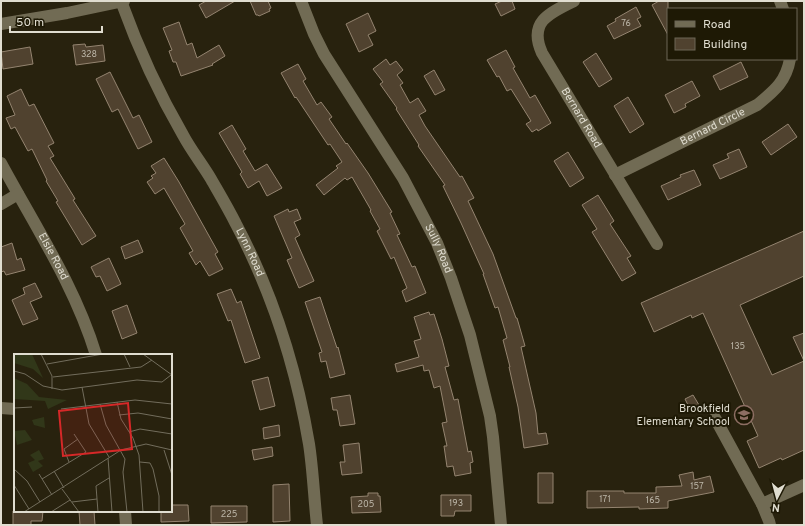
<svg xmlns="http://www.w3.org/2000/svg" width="805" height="526" viewBox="0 0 805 526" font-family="Overpass,sans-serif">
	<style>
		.building { fill: #50422f; stroke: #948470 }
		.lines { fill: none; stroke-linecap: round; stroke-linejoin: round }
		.minor { stroke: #716b54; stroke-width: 12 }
		.labels { text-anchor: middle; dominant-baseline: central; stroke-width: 4; stroke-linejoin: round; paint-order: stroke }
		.number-label { font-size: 9px; fill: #bcb6a8 }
		.street-label { font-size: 11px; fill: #e0ddd0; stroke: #1e1905 }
		.poi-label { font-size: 11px; fill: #e0ddd0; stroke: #1e1905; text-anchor: end }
		.inset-road { fill: none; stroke: #726d5c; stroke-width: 1 }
		.view { fill: #d62828; fill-opacity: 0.15; stroke: #d62828; stroke-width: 2 }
		.inset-edge { fill: none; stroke: #e0ddd0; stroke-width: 2 }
	</style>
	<rect width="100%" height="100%" fill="#28220e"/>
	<path class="building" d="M 206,1 L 235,1 L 206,18 L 199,5 Z
		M 250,1 L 268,1 L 271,8 L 269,9 L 270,11 L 259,16 L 258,15 L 256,15 Z
		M 502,1 L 512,1 L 515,9 L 501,16 L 495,4 Z
		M 659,1 L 668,1 L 668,35 L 652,5 Z
		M 636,7 L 641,17 L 637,19 L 641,26 L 614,39 L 607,26 L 616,21 L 615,19 Z
		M 368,13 L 376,31 L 368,35 L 373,45 L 359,52 L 346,24 Z
		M 179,22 L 187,45 L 192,43 L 197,58 L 219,45 L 225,56 L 212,64 L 213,65 L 181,76 L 176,62 L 173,62 L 169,51 L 172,50 L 163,28 Z
		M 85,44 L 86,47 L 103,45 L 105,61 L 76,65 L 73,45 Z
		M 30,47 L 33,64 L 3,69 L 1,52 Z
		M 506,50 L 515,67 L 513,68 L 530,98 L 535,95 L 551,123 L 538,131 L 537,129 L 532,132 L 526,124 L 531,121 L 511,89 L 507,91 L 499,76 L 497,77 L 487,60 Z
		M 596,53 L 612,79 L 599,87 L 583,62 Z
		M 386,59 L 390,65 L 396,61 L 403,70 L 397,75 L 403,83 L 400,85 L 410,103 L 418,98 L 426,111 L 419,115 L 425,126 L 460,177 L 462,176 L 474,198 L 468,201 L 493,254 L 516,318 L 517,318 L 525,346 L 521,347 L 536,413 L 538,434 L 546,433 L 548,444 L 524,448 L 518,407 L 509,367 L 510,367 L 503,340 L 507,338 L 498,307 L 495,308 L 483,274 L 484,274 L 461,223 L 443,186 L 445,185 L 418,146 L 419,145 L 396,109 L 397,108 L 380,84 L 383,82 L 373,69 Z
		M 741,62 L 748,77 L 720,90 L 713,76 Z
		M 298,64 L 306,79 L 303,81 L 317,105 L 321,102 L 332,117 L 329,119 L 346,144 L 347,143 L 368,173 L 392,212 L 390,213 L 400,234 L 397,235 L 412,267 L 415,266 L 426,293 L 406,302 L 402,291 L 407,288 L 394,257 L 391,259 L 377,231 L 380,229 L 370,211 L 371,210 L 352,177 L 347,180 L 345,178 L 324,195 L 316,185 L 338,168 L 336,166 L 342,162 L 330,144 L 328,145 L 296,97 L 295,98 L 281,73 Z
		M 434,70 L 445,90 L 435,95 L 424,76 Z
		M 110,72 L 133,118 L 139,115 L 152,142 L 138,149 L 118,109 L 112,112 L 96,79 Z
		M 692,81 L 700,96 L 685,104 L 686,107 L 674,113 L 665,95 Z
		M 21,89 L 29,106 L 34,104 L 54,143 L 48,146 L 54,156 L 50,158 L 74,197 L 75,199 L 73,200 L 96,236 L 82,245 L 56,202 L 58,201 L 46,181 L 47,180 L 32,149 L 28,151 L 15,127 L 11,129 L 6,118 L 15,115 L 7,96 Z
		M 628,97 L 644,124 L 630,133 L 614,106 Z
		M 788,124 L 797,137 L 771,155 L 762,142 Z
		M 232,125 L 246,149 L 243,151 L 255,171 L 267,164 L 282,188 L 267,196 L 259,181 L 248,188 L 240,174 L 242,172 L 219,133 Z
		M 739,149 L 747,167 L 720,179 L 713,165 L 729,158 L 727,154 Z
		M 568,152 L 584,178 L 570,187 L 554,161 Z
		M 164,158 L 179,182 L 218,252 L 215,254 L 223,269 L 209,276 L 200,261 L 196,265 L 189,253 L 193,251 L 180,228 L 185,224 L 164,188 L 155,194 L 147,182 L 153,178 L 151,176 L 156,173 L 151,166 Z
		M 694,170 L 701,185 L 668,200 L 661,186 L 681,177 L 680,175 Z
		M 598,195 L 614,221 L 610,224 L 631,256 L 627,258 L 636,273 L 622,281 L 592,232 L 597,229 L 582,205 Z
		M 288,209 L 289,212 L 297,209 L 301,219 L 294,222 L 300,235 L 295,238 L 314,281 L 299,288 L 287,260 L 292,258 L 274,216 Z
		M 804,231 L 804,276 L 740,305 L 772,375 L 804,361 L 793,337 L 804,333 L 804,450 L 782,460 L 781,458 L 759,468 L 747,441 L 758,436 L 703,313 L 692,318 L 691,315 L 654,332 L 641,303 Z
		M 138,240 L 143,252 L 125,259 L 121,247 Z
		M 12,243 L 17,260 L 21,258 L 25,270 L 6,275 L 4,271 L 1,272 L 1,247 Z
		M 109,258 L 121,284 L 107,291 L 100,276 L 96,277 L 91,267 Z
		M 35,283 L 42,297 L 30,302 L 38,319 L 23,325 L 12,300 L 25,294 L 23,288 Z
		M 231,289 L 237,303 L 241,301 L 260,358 L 245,363 L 231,320 L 228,321 L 217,294 Z
		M 320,297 L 337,348 L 338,347 L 345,374 L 330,378 L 326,361 L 321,362 L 319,353 L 322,352 L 305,302 Z
		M 127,305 L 137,333 L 122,339 L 112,311 Z
		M 429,312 L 430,315 L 434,314 L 442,339 L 449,366 L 445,367 L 454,400 L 458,399 L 468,452 L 471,451 L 473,462 L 470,463 L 471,473 L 455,476 L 453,466 L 447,467 L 444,446 L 447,446 L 442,423 L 447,422 L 440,386 L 434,388 L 429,370 L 424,371 L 423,365 L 397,372 L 395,364 L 419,357 L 414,341 L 421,339 L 414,317 Z
		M 268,377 L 275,406 L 260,410 L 252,381 Z
		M 350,395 L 355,424 L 340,426 L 337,410 L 333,410 L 331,398 Z
		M 693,395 L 699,405 L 690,409 L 685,399 Z
		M 279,425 L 280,436 L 264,439 L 263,428 Z
		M 359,443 L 362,473 L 342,475 L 340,462 L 345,462 L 343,445 Z
		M 272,447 L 273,456 L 254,460 L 252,450 Z
		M 693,472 L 694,480 L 710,476 L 714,492 L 668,501 L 668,508 L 639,509 L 639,507 L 587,508 L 587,491 L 624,491 L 624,493 L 656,493 L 656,487 L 682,486 L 679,475 Z
		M 538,473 L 553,473 L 553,503 L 538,503 Z
		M 289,484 L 290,521 L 273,522 L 273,485 Z
		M 368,493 L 378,493 L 378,496 L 380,496 L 381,512 L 352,513 L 351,497 L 368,496 Z
		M 441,495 L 471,495 L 471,511 L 455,511 L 454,516 L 441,516 Z
		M 171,505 L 188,505 L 189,521 L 161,522 L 161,511 L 171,511 Z
		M 211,506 L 247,506 L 247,522 L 211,523 Z
		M 13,511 L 43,511 L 42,521 L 31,521 L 31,525 L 13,525 Z
		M 79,511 L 94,511 L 95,525 L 80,525 Z"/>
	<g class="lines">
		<g class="minor">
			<path id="s1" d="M 121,1 C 138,48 158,92 183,135 C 191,150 202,164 211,179 C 219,193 228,208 236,224 C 272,292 296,367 309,444 C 313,470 314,498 317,525"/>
			<path id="s2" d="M 301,1 L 314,34 L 324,54 L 403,178 L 437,243 L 451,278 L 470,335 L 490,416 L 493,437 L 501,525"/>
			<path id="s3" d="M 574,1 C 549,13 528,22 542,53 L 657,244"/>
			<path d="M 780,1 L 783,9"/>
			<path d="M 1,24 L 67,13 L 124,1"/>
			<path id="s4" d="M 1,163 C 35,226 75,286 96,355"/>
			<path id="s5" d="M 615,175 L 757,105 C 774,91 786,82 790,59"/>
			<path d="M 1,204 L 18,194"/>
			<path d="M 1,408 L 15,409"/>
			<path d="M 715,418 L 762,504"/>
			<path d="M 125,511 L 126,525"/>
			<path d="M 770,525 L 769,521 L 762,504 L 804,485"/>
		</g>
	</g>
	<defs>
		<g id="school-ring" transform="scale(1)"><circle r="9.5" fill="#1e1905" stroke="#8d6e63" stroke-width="1.5"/><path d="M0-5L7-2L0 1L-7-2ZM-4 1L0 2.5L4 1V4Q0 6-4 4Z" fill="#8d6e63"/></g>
	</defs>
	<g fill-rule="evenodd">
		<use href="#school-ring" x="744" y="415"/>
	</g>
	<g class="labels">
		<g class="number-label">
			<text x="626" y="23">76</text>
			<text x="89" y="54">328</text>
			<text x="738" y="346">135</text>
			<text x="697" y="486">157</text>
			<text x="605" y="499">171</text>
			<text x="653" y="500">165</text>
			<text x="456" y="503">193</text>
			<text x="366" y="504">205</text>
			<text x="229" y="514">225</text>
		</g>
		<g class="street-label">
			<text stroke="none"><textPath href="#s3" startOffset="147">Bernard Road</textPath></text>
			<text stroke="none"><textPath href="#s5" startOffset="109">Bernard Circle</textPath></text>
			<text stroke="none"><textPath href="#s2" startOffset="284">Sully Road</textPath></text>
			<text stroke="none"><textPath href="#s1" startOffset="283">Lynn Road</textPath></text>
			<text stroke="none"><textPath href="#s4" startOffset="107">Elsie Road</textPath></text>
		</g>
		<g class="poi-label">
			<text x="730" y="409">Brookfield<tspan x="730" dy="13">Elementary School</tspan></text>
		</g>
	</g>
	<g transform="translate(14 354)">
		<rect width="158" height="158" fill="#28220e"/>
		<path d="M 0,0 L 18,0 L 29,24 L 19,15 L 0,9 ZM 0,24 L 13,30 L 25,43 L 53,46 L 34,55 L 31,47 L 0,45 ZM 30,63 L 31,74 L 20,71 L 18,66 ZM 11,76 L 18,86 L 3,91 L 0,77 ZM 25,96 L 30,105 L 24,107 L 29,112 L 19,118 L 14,109 L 21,106 L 16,101 Z" fill="#313719"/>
		<path class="inset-road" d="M 27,0 L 38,22 L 38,35M 110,0 L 116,13M 129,0 L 158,21M 33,10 L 89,0M 0,17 L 11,20 L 29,32 L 48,36 L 123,26 L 148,28 L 157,21M 39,23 L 127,13 L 138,6M 68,33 L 75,70 L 95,103M 103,48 L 107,65 L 119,84 L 125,101 L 129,158M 86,50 L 92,71 L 111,105 L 109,118 L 113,158M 0,54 L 18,53M 47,55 L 121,46 L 158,50M 105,61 L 124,59 L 158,65M 115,78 L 126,75 L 158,80M 150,96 L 158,121M 94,104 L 98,158M 55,108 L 50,95 L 64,85M 126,108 L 136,109 L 139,115 L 145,142 L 145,158M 0,115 L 13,127 L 26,148M 40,117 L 50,134M 25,120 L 38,141M 28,125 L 72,98 L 60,80M 0,131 L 15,155M 48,135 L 65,158M 58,148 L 83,145M 10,158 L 107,96 L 132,90 L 158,96M 37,158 L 56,146M 84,158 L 82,132 L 95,124"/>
		<path class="view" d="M 114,49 L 118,95 L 49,102 L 45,57 Z"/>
		<rect width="158" height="158" class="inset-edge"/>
	</g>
	<rect width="805" height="526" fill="none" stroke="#e0ddd0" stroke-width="4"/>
	<rect x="667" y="8" width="130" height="52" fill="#1e1905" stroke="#6c6756"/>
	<rect x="675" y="21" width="20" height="6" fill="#716b54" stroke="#6c6756"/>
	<text x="703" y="28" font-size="12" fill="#e0ddd0">Road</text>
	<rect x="675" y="38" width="20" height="12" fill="#50422f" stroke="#6c6756"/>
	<text x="703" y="48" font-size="12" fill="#e0ddd0">Building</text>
	<g transform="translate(777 498) rotate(186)" stroke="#1e1905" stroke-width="3" paint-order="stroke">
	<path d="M0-3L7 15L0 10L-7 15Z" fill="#e0ddd0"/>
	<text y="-6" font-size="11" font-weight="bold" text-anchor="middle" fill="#e0ddd0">N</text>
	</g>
	<path d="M10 26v6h92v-6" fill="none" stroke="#e0ddd0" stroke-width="2"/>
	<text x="16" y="26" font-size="12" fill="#e0ddd0" stroke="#1e1905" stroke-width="3" paint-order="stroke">50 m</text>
</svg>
